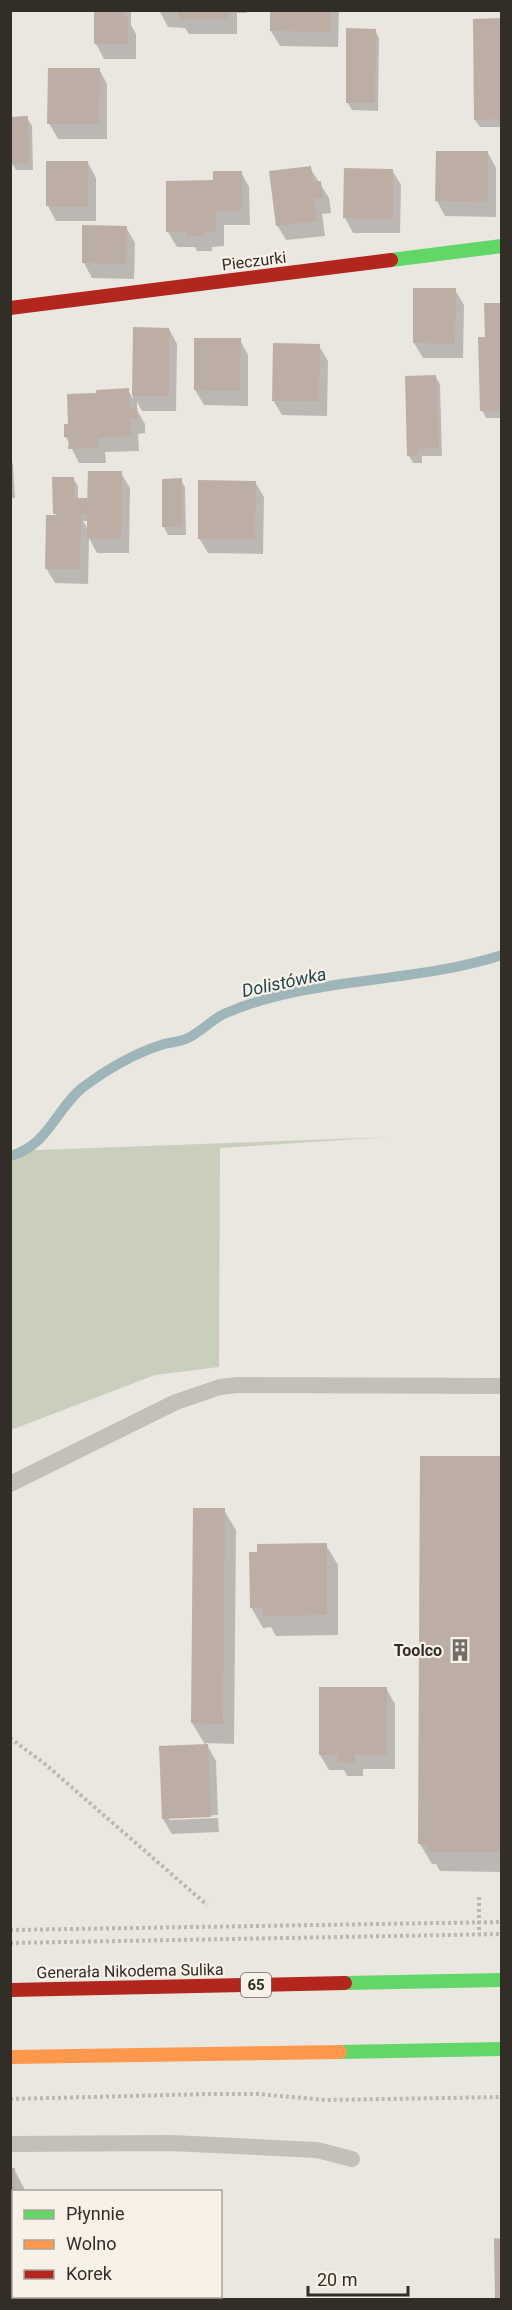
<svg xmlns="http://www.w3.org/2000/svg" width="512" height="2310" viewBox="0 0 512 2310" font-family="Roboto,sans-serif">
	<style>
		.green { fill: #c9cfbc }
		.shadow { fill: #0003; fill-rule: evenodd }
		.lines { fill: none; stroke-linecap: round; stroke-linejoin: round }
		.stream { stroke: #9eb6b9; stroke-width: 10 }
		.building { fill: #bcaea4 }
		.path { stroke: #bcb7b2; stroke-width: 4; stroke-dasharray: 3 3; stroke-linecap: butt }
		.lane { stroke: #c3bfb9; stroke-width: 16 }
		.fast { stroke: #63d668; stroke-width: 14 }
		.slow { stroke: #ff974d; stroke-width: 14 }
		.jam { stroke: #b3261e; stroke-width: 14 }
		.labels { text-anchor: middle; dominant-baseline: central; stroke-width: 4.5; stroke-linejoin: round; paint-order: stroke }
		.shield { fill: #f7f1e7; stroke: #6e6861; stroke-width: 1.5 }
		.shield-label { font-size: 15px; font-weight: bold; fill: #332d28 }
		.street-label { font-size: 16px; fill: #332d28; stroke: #f7f1e7 }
		.poi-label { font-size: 16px; font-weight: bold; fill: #332d28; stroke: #f7f1e7; text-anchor: end }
		.water-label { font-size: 18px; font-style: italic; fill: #23474f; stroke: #f7f1e7 }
	</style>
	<rect width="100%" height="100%" fill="#eae7e0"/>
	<path class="green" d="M 390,1137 L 220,1148 L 219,1367 L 155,1375 L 11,1430 L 11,1151 Z"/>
	<path class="shadow" d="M 96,10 L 131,10 L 131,25 L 136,34 L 136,59 L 104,59 L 96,44 Z
		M 159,10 L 247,10 L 247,13 L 237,13 L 237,34 L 189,34 L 185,28 L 168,27 Z
		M 271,10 L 339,10 L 338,47 L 280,46 L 271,31 Z
		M 502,19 L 502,127 L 480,127 L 475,120 Z
		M 375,30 L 379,38 L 378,111 L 352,110 L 347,102 Z
		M 99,69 L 107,84 L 107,139 L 58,139 L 49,123 Z
		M 11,118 L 27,118 L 32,126 L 33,170 L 16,170 L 11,162 Z
		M 488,153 L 496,168 L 496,217 L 445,216 L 437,201 Z
		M 88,163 L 96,178 L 96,221 L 56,221 L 48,206 Z
		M 310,168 L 329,198 L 331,213 L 322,214 L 325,236 L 286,240 L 277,225 Z
		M 392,170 L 401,185 L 400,233 L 353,233 L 345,218 Z
		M 241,172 L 249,187 L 250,225 L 224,225 L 224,246 L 212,247 L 212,251 L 197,251 L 195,247 L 177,247 L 168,232 L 215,182 Z
		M 84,227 L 126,227 L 135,243 L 134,279 L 92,278 L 84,263 Z
		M 415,289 L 455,290 L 464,305 L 463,358 L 423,358 L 414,343 Z
		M 502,304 L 502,418 L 486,418 L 482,410 Z
		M 134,329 L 169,329 L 177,344 L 176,411 L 142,411 L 137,402 L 137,410 L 145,424 L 145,433 L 138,434 L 139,451 L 105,452 L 106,463 L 79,463 L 66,437 L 70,426 L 98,394 L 128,390 L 133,399 Z
		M 240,340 L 248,355 L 248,406 L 204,405 L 195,390 Z
		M 319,346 L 328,361 L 327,416 L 282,415 L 273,400 Z
		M 435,376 L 440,384 L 442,456 L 422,456 L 422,463 L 413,463 L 409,456 Z
		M 10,460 L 13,464 L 15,498 L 10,498 Z
		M 121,473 L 130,488 L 129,553 L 97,553 L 89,538 L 88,584 L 55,583 L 46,568 L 57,516 L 55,513 L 73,478 L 78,486 L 78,499 L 86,499 L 89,505 ZM 83,521 L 89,521 L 89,531 Z
		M 181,480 L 185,487 L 186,535 L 168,535 L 164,527 Z
		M 255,482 L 264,497 L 263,554 L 208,553 L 199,538 Z
		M 502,1458 L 502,1872 L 440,1871 L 436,1864 L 432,1864 L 420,1844 Z
		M 224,1510 L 236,1530 L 234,1744 L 206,1743 L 216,1761 L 218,1815 L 169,1817 L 169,1820 L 218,1818 L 219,1832 L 172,1834 L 163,1819 L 206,1746 L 192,1723 Z
		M 326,1545 L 338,1565 L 338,1635 L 276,1636 L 271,1627 L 263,1628 L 251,1607 Z
		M 386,1688 L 395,1704 L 395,1769 L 363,1769 L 363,1776 L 347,1776 L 344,1770 L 329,1770 L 320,1755 Z
		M 14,2169 L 26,2192 L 14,2192 L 14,2265 L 10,2265 L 10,2170 Z"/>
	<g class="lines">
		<path class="stream" d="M 10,1156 C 49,1145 56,1109 82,1088 C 106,1070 133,1054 161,1045 C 170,1042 180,1042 188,1038 C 201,1032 212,1019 226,1013 C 312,976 413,984 502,955"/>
	</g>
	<path class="building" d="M 94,10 L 123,10 L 124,17 L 128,17 L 128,44 L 94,44 Z
		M 159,10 L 229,10 L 229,19 L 178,19 L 178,13 L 159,12 Z
		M 270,10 L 330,10 L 330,32 L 270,31 Z
		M 502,18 L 502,119 L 474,120 L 473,19 Z
		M 346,28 L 376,29 L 375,103 L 346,103 Z
		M 48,68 L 100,68 L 99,124 L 47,124 Z
		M 28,116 L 29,163 L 10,162 L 10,117 Z
		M 436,151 L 488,151 L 488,202 L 435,201 Z
		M 46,161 L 88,161 L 88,207 L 46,206 Z
		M 311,166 L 313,182 L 321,181 L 323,198 L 314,199 L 317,221 L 276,226 L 269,171 Z
		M 344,168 L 393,169 L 393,219 L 343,218 Z
		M 213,171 L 242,171 L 242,210 L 216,211 L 216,232 L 204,232 L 204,236 L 187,236 L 186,232 L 166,232 L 166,181 L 213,180 Z
		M 82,225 L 127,226 L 126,264 L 82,263 Z
		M 413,288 L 456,288 L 455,344 L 413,343 Z
		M 484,303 L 502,303 L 502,410 L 480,411 L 478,337 L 485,337 Z
		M 133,327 L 169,328 L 169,396 L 132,396 Z
		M 194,338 L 241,338 L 240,391 L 194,390 Z
		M 273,343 L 320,344 L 319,401 L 272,401 Z
		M 436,375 L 439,448 L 418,449 L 418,456 L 407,456 L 405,376 Z
		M 129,388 L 130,408 L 137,407 L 138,418 L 130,419 L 131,436 L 98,438 L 98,448 L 68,449 L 69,438 L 64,437 L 64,424 L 68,424 L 67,394 L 96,393 L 96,390 Z
		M 88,471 L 122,471 L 121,539 L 87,538 L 87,514 L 81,514 L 80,569 L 45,569 L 46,515 L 74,515 L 53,514 L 52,477 L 74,477 L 74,498 L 87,498 L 87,505 Z
		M 182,478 L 182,527 L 162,527 L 162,479 Z
		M 198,480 L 256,481 L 255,539 L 198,539 Z
		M 420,1456 L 502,1456 L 502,1852 L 427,1852 L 427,1844 L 418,1844 Z
		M 193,1508 L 225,1508 L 223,1724 L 191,1723 Z
		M 327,1543 L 327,1615 L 263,1616 L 263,1608 L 250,1608 L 249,1552 L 257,1552 L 257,1544 Z
		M 319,1687 L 387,1687 L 387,1754 L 355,1754 L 355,1762 L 337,1762 L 337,1755 L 319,1755 Z
		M 208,1744 L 211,1817 L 162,1819 L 159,1746 Z
		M 10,2168 L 15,2168 L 14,2244 L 10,2244 Z
		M 494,2238 L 502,2239 L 502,2300 L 495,2300 Z"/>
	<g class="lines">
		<path class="path" d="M 10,1738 L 45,1764 L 207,1905
			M 479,1897 L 479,1934
			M 10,1930 L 502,1922
			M 10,1943 L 502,1934
			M 10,2099 L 209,2094 L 258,2094 L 326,2100 L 502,2097"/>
		<path class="lane" d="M 10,1484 L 176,1402 L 220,1387 L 237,1385 L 502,1386
			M 10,2144 L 171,2143 L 317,2150 L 352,2159"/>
		<path class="fast" d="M 391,260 L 502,246
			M 345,1983 L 502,1980
			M 340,2052 L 502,2049"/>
		<path class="slow" d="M 10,2057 L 340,2052"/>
		<path class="jam" d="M 10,308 L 391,260
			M 10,1990 L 345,1983"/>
	</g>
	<defs>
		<g id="building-bare" transform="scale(1.8)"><path d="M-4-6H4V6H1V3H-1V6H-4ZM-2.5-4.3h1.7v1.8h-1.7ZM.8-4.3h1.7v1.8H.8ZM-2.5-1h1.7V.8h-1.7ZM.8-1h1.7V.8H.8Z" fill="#736e68" stroke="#f7f1e7" stroke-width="2.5" paint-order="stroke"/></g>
	</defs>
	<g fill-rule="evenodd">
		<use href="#building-bare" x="460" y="1650"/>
	</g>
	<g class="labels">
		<rect class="shield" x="241" y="1973" width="30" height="24" rx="4.5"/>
		<g class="shield-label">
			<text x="256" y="1985">65</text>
		</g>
		<g class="street-label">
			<text transform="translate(254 261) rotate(-7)">Pieczurki</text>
			<text transform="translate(130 1971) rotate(-1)">Generała Nikodema Sulika</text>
		</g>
		<g class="poi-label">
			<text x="442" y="1650">Toolco</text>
		</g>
		<g class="water-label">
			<text transform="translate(284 982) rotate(-12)">Dolistówka</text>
		</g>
	</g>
	<rect width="512" height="2310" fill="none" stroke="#332d28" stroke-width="24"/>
	<rect x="12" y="2190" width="210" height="108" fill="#f7f1e7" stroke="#a9a39b" stroke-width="1.5"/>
	<rect x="24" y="2210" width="30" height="9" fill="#63d668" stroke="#a9a39b" stroke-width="1.5"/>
	<text x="66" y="2220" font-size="18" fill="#332d28">Płynnie</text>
	<rect x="24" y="2240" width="30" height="9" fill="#ff974d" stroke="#a9a39b" stroke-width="1.5"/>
	<text x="66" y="2250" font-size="18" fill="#332d28">Wolno</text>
	<rect x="24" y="2270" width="30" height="9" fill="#b3261e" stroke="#a9a39b" stroke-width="1.5"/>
	<text x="66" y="2280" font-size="18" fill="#332d28">Korek</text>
	<path d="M308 2286v9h100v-9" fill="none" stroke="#332d28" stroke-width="3"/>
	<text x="317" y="2286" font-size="18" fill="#332d28" stroke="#f7f1e7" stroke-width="4.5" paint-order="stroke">20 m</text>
</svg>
